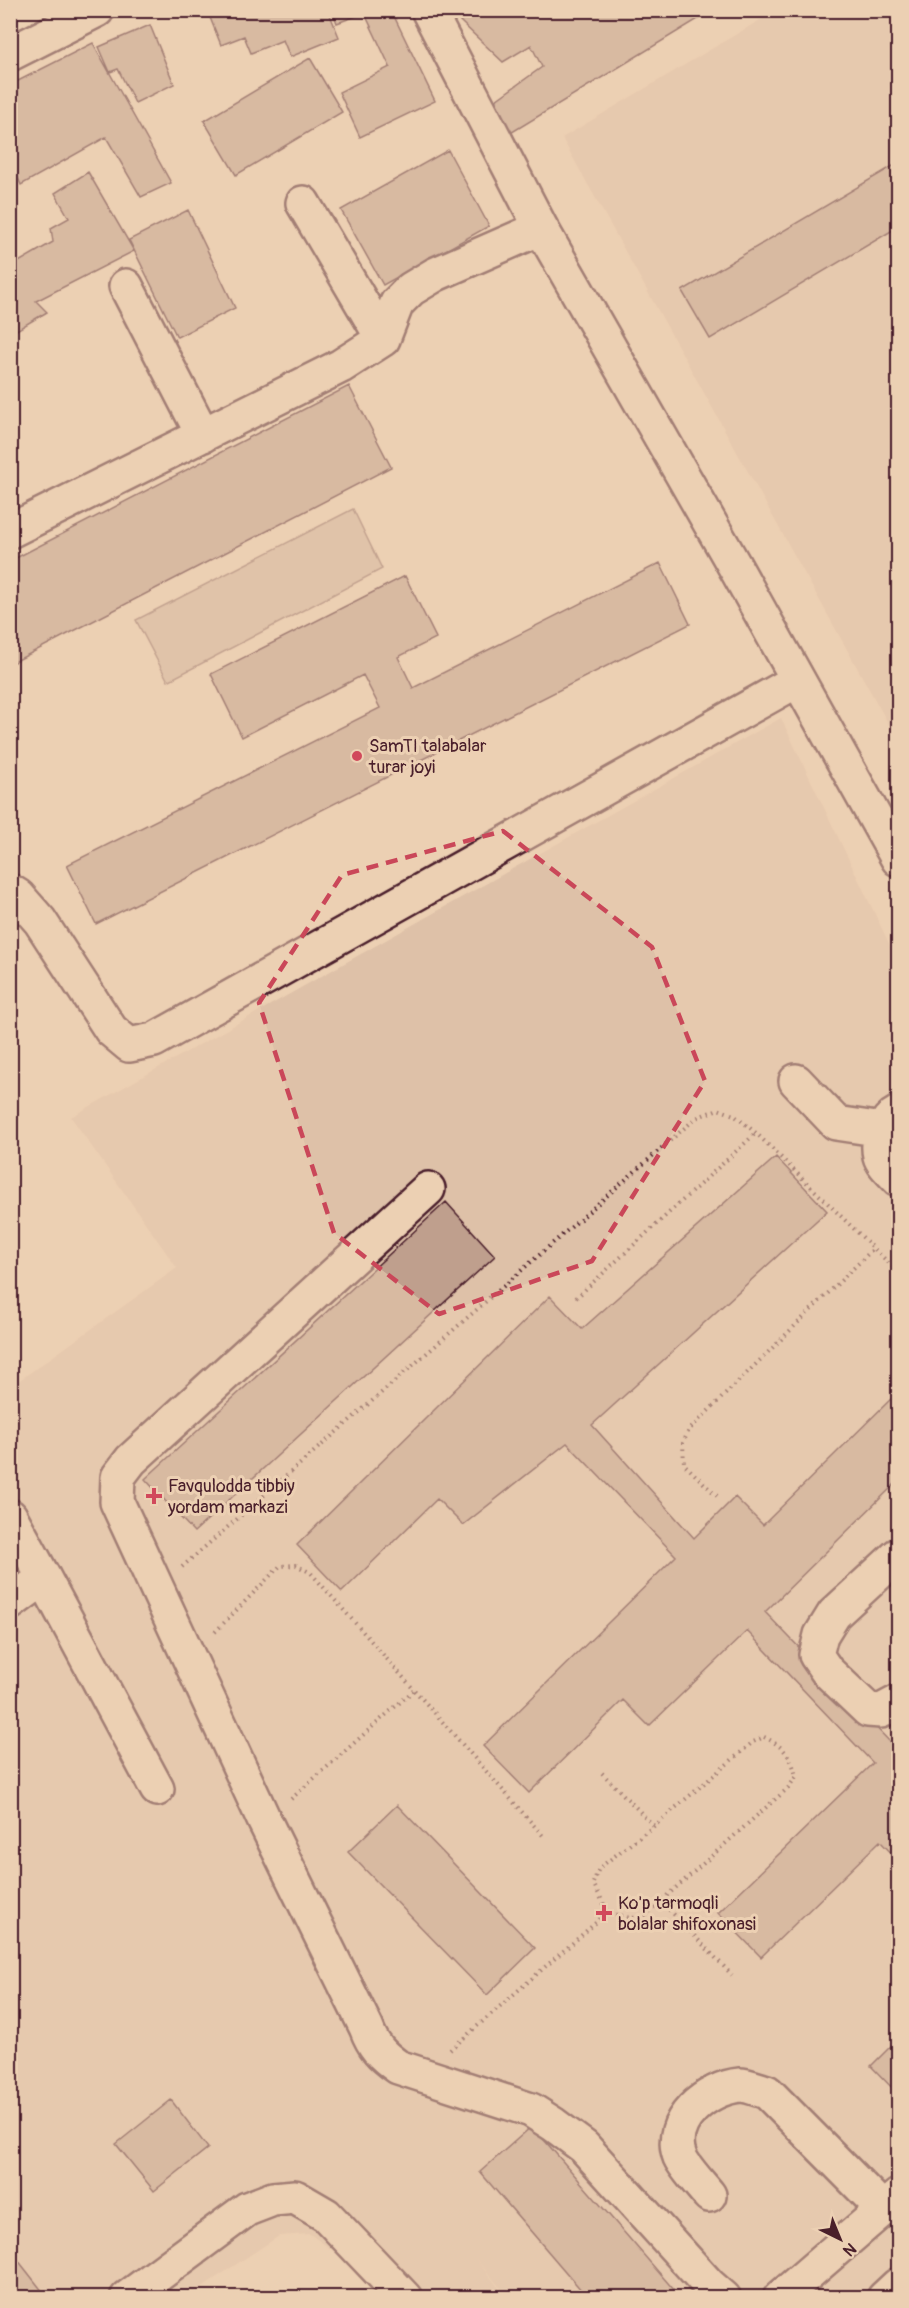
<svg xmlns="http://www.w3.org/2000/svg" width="909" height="2308" viewBox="0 0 909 2308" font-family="Pangolin,sans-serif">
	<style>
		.built { fill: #dec1a8 }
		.green { fill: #d1b49d; stroke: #8e6a64; stroke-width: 1.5 }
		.building { fill: #bf9f8d; stroke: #4a1f2b; stroke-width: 1.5 }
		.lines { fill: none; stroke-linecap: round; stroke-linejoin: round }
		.minor-casing { stroke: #4a1f2b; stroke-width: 38 }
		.path { stroke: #4a1f2b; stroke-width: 4; stroke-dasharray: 1.5 4.5; stroke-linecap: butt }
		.minor { stroke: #ecd0b3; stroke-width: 33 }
		.marked { fill: none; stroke: #ca4759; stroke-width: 4.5; stroke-dasharray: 12 8; stroke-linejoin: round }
		.poi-dot { fill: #d1495b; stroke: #ecd0b3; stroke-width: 2 }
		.labels { text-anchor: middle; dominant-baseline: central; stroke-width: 6; stroke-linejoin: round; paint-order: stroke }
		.poi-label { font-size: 18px; fill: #4a1f2b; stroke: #ecd0b3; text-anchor: start }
	</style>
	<rect width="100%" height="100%" fill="#ecd0b3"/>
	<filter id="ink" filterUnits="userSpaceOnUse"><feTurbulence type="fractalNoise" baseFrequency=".0167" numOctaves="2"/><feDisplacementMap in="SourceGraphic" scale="12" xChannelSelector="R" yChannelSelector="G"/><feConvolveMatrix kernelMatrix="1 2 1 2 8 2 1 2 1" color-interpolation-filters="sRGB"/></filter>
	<g filter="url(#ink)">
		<path class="built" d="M 775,11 L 898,11 L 898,741 L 562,138 Z
			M 781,718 L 896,958 L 898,959 L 898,2297 L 508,2297 L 476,2259 L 506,2297 L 382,2297 L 336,2253 L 310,2234 L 279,2236 L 187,2297 L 11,2297 L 10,1387 L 177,1268 L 71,1117 Z"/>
		<path class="green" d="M 353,509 L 382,569 L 168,681 L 136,620 Z"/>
		<path class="building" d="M 207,10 L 328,10 L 339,37 L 290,57 L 283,40 L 251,53 L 244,36 L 221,45 Z
			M 332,10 L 373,10 L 337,23 Z
			M 377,10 L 391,10 L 435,101 L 360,137 L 339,92 L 390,67 L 366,16 Z
			M 473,10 L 713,10 L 509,134 L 489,105 L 542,67 L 531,45 L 503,62 L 460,21 Z
			M 150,25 L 174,84 L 135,103 L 118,69 L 110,72 L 99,47 Z
			M 93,43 L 171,183 L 141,197 L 106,137 L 21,185 L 10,159 L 10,85 Z
			M 310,58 L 342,112 L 236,175 L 204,121 Z
			M 448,150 L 489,226 L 383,285 L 341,210 Z
			M 898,163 L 898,227 L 710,339 L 682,291 Z
			M 88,172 L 134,251 L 36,301 L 47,312 L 10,334 L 10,267 L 53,242 L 51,228 L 69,218 L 55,193 Z
			M 188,210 L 235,308 L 177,337 L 129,240 Z
			M 349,386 L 391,467 L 10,664 L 10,561 Z
			M 660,563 L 690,624 L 96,924 L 67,865 L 380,708 L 363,675 L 242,737 L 211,674 L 405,576 L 436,638 L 398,657 L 413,688 Z
			M 776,1157 L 827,1211 L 592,1425 L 694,1538 L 735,1497 L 763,1525 L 898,1392 L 898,1481 L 765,1612 L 892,1744 L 898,1739 L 898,1860 L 880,1841 L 761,1957 L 718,1913 L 873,1763 L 747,1631 L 649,1726 L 623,1700 L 529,1793 L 483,1746 L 676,1556 L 567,1443 L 463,1525 L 437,1499 L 342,1592 L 297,1545 L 550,1296 L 582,1329 Z
			M 446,1202 L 495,1256 L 194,1532 L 145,1479 Z
			M 397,1805 L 535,1948 L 487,1995 L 348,1852 Z
			M 898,2039 L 898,2094 L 871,2066 Z
			M 171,2100 L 208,2148 L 154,2191 L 116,2144 Z
			M 532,2126 L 681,2298 L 588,2298 L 480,2172 Z
			M 10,2250 L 43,2292 L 36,2298 L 10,2298 Z"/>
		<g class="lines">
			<g class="minor-casing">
				<path id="minor" d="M 428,10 L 541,228 L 734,565 L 898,859
					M 10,54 L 97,10
					M 303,203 L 383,339
					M 126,286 L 203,435
					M 10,531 L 341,366 L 383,339 L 397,303 L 411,289 L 436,274 L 541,228
					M 10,891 L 18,896 L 40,921 L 111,1030 L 129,1045 L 154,1040 L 798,680
					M 796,1081 L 836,1123 L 883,1130
					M 898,1113 C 884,1120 876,1140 880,1156 C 882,1164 893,1173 898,1179
					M 428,1189 L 131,1460 L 118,1477 L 117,1502 L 265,1822 L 366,2027 C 373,2046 381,2055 398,2067 L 531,2110 L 553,2124 L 584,2147 L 709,2285 L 724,2298
					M 10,1516 L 44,1578
					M 898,1555 L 834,1614 L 821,1635 L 816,1655 L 827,1671 L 868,1710 L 881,1711 L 898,1702
					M 10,1603 L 44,1578 L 157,1789
					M 709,2195 C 701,2185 685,2168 680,2157 C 666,2121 707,2088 740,2085 C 748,2085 759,2090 767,2092 L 882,2208
					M 127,2298 L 247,2209 L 273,2199 L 295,2197 L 326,2215 L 405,2298
					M 780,2298 L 898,2196
					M 884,2298 L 898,2285"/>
			</g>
			<path class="path" d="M 576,1298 L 756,1133
				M 717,1496 L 684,1464 L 683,1443 L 689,1430 L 874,1248
				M 182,1567 L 696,1118 L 718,1109 L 734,1115 L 756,1133 L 898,1272
				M 215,1632 L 280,1566 L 296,1565 L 311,1573 L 545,1838
				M 764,1737 C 783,1746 792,1756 796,1777 L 788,1788 L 643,1917 L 630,1918 L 608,1912 L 593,1883 L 599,1868 L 654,1826 L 753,1742 Z
				M 602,1773 L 654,1826
				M 291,1799 L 414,1690
				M 661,1901 L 732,1975
				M 450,2050 L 608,1912"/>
			<use href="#minor" class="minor"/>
		</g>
	</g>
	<path d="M0 0H909V2308H0ZM 503,831 L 652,947 L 705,1081 L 592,1261 L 439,1314 L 334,1233 L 259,1003 L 342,875 Z" fill="#ecd0b3" fill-opacity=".55" fill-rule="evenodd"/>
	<path class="marked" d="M 503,831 L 652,947 L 705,1081 L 592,1261 L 439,1314 L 334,1233 L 259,1003 L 342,875 Z"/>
	<g class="poi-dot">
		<circle cx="357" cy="756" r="6"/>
		<path d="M151 1487h6v6h6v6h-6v6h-6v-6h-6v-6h6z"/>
		<path d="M601 1904h6v6h6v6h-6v6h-6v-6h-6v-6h6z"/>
	</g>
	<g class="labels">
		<g class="poi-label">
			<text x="369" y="746">SamTI talabalar<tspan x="369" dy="21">turar joyi</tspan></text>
			<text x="168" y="1486">Favqulodda tibbiy<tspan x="168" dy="21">yordam markazi</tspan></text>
			<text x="618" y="1903">Ko'p tarmoqli<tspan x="618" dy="21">bolalar shifoxonasi</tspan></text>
		</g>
	</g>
	<rect width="909" height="2308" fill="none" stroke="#ecd0b3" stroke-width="36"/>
	<rect x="18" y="18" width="873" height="2272" fill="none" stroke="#4a1f2b" stroke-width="2" filter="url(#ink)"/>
	<g transform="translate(840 2239) rotate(137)" stroke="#ecd0b3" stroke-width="4.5" paint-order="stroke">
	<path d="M0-4.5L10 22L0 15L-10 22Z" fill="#4a1f2b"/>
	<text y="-9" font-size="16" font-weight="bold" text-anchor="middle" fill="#4a1f2b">N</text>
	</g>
</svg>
